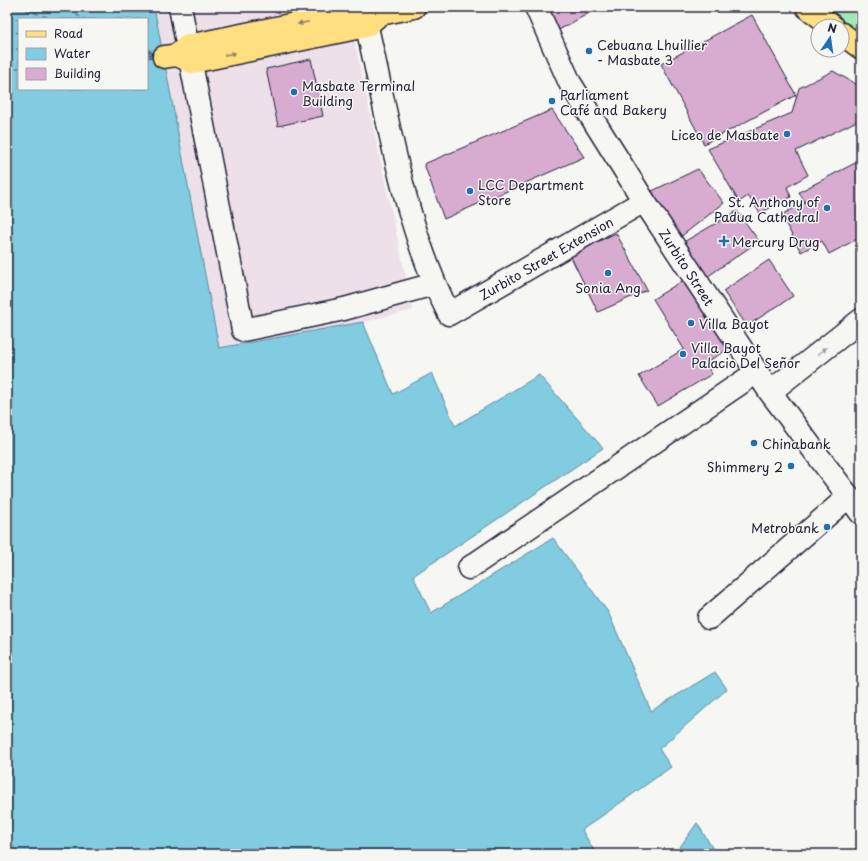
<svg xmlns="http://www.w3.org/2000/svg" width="868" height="861" viewBox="0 0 868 861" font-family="'Playpen Sans',sans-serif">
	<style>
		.built { fill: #ede0e8 }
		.green { fill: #a0e8b7; stroke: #618579 }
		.water { fill: #81cce1; stroke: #5b889f; fill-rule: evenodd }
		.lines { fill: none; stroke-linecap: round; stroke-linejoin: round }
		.ferry { stroke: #3e556d; stroke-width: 1; stroke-dasharray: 5 4; stroke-linecap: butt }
		.building { fill: #d7acd0; stroke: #22223b }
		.minor-casing { stroke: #22223b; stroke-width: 25 }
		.major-casing { stroke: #22223b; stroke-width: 25 }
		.minor { stroke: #f6f6f2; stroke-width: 22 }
		.major { stroke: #ffdf80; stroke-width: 22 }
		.oneway { fill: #90805e }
		.oneway2 { fill: #9797a0 }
		.poi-dot { fill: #1f6fb2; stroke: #f6f6f2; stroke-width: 1.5 }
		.labels { text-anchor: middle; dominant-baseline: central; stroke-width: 3; stroke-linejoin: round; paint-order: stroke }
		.poi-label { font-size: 13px; fill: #22223b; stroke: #f6f6f2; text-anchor: start }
		.street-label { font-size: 13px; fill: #22223b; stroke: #f6f6f2 }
	</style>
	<rect width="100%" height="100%" fill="#f6f6f2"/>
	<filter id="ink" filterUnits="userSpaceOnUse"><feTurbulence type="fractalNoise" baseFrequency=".025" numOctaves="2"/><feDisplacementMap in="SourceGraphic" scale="8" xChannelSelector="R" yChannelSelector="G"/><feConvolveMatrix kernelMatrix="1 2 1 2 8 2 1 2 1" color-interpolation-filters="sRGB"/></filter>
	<g filter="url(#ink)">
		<path class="built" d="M 154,7 L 347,7 L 413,310 L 363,322 L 219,349 Z"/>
		<path class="green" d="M 818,7 L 861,7 L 861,32 Z"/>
		<path class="water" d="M 7,7 L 154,7 L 219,348 L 363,322 L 393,394 L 432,373 L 455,426 L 539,375 L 603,448 L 413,576 L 431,613 L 553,538 L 608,612 L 651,711 L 715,672 L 727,689 L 659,749 L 671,767 L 582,830 L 596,854 L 7,854 ZM 19,19 L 147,19 L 147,89 L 19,89 Z
			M 697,823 L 716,854 L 675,854 Z"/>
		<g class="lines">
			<path class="ferry" d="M 17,7 L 53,19
				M 59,7 L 85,19
				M 7,17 L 19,20
				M 7,31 L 19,33
				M 7,49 L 19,49
				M 147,49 L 154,52
				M 147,51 L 154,53
				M 147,52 L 154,54
				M 147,54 L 153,55
				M 147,56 L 153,56
				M 147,58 L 153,57
				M 7,69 L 19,68"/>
		</g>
		<path class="building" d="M 543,7 L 600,7 L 557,31 Z
			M 752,15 L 796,95 L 704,144 L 661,64 Z
			M 311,59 L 323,116 L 278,126 L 266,69 Z
			M 833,71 L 861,87 L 861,119 L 796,151 L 808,175 L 787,187 L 791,197 L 760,213 L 748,196 L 739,202 L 708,149 L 792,113 L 799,88 Z
			M 552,110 L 584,157 L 444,219 L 424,164 Z
			M 861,160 L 861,237 L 829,254 L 822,241 L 801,252 L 781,215 L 805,202 L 799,192 Z
			M 698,169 L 724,203 L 679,238 L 652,191 Z
			M 737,211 L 759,241 L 701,281 L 682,243 Z
			M 616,233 L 647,290 L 598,312 L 570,255 Z
			M 769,260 L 793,296 L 747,326 L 723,291 Z
			M 687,278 L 730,348 L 705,363 L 712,374 L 658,406 L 639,376 L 684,349 L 653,299 Z"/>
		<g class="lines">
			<g class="minor-casing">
				<path id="minor" d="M 180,7 L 243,330 L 344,309 L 434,284
					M 536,7 L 570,83 L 644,201 L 770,392 L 861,513
					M 363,10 C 388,113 401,219 449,314 L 644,201
					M 770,392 L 861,320
					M 469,568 L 757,372
					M 709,618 L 848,497"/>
			</g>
			<g class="major-casing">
				<path id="major" d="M 807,7 L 832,26
					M 842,34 L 861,48
					M 177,55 L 192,62 L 366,26 L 380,14
					M 164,57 L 177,55 L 188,46 L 363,10 L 380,14 L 414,7"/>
			</g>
			<use href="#minor" class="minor"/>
			<use href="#major" class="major"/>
		</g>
		<defs><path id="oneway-solid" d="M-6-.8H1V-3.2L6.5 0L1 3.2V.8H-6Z"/></defs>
		<g class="oneway">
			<use href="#oneway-solid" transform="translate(303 23) rotate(168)"/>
			<use href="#oneway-solid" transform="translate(230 54) rotate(-12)"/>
		</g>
		<use class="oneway2" href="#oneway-solid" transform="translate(822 351) rotate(-39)"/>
	</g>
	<g class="poi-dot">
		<circle cx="589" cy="51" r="4"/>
		<circle cx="294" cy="92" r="4"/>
		<circle cx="552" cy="101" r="4"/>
		<circle cx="787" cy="134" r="4"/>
		<circle cx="470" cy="191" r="4"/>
		<circle cx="827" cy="208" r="4"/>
		<path d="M722 235h4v4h4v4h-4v4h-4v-4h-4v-4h4z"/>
		<circle cx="608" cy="273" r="4"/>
		<circle cx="691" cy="323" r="4"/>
		<circle cx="683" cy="354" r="4"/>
		<circle cx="754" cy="443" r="4"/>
		<circle cx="791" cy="466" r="4"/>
		<circle cx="827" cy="527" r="4"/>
	</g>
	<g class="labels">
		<g class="poi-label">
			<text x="597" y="44">Cebuana Lhuillier<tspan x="597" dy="15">- Masbate 3</tspan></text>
			<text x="302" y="85">Masbate Terminal<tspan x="302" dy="15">Building</tspan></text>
			<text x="560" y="94">Parliament<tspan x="560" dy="15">Café and Bakery</tspan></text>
			<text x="779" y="134" text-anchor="end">Liceo de Masbate</text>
			<text x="478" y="184">LCC Department<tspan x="478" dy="15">Store</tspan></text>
			<text x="819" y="201" text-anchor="end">St. Anthony of<tspan x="819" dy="15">Padua Cathedral</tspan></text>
			<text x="732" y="241">Mercury Drug</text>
			<text x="608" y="287" text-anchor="middle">Sonia Ang</text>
			<text x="699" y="323">Villa Bayot</text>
			<text x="691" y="347">Villa Bayot<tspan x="691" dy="15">Palacio Del Señor</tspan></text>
			<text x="762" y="443">Chinabank</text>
			<text x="783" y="466" text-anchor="end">Shimmery 2</text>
			<text x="819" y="527" text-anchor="end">Metrobank</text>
		</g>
		<g class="street-label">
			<text transform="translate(546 258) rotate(-30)">Zurbito Street Extension</text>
			<text transform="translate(687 267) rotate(57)">Zurbito Street</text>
		</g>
	</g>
	<rect width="868" height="861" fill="none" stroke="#f6f6f2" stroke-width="24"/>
	<rect x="12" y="12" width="844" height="837" fill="none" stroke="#22223b" stroke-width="1.5" filter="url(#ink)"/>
	<rect x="18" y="18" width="130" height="72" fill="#f6f6f2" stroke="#a1a1a9"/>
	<rect x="26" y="31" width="20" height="6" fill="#ffdf80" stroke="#a1a1a9"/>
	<text x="54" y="38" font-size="12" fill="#22223b">Road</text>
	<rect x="26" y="48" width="20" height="12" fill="#81cce1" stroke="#a1a1a9"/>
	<text x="54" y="58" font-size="12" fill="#22223b">Water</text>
	<rect x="26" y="68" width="20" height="12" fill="#d7acd0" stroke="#a1a1a9"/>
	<text x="54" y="78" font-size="12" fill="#22223b">Building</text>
	<g transform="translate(830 38) rotate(13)"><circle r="19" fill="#f6f6f2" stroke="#a1a1a9"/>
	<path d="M0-3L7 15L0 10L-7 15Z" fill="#1f6fb2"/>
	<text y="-6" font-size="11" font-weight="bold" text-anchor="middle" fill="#22223b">N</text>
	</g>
</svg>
